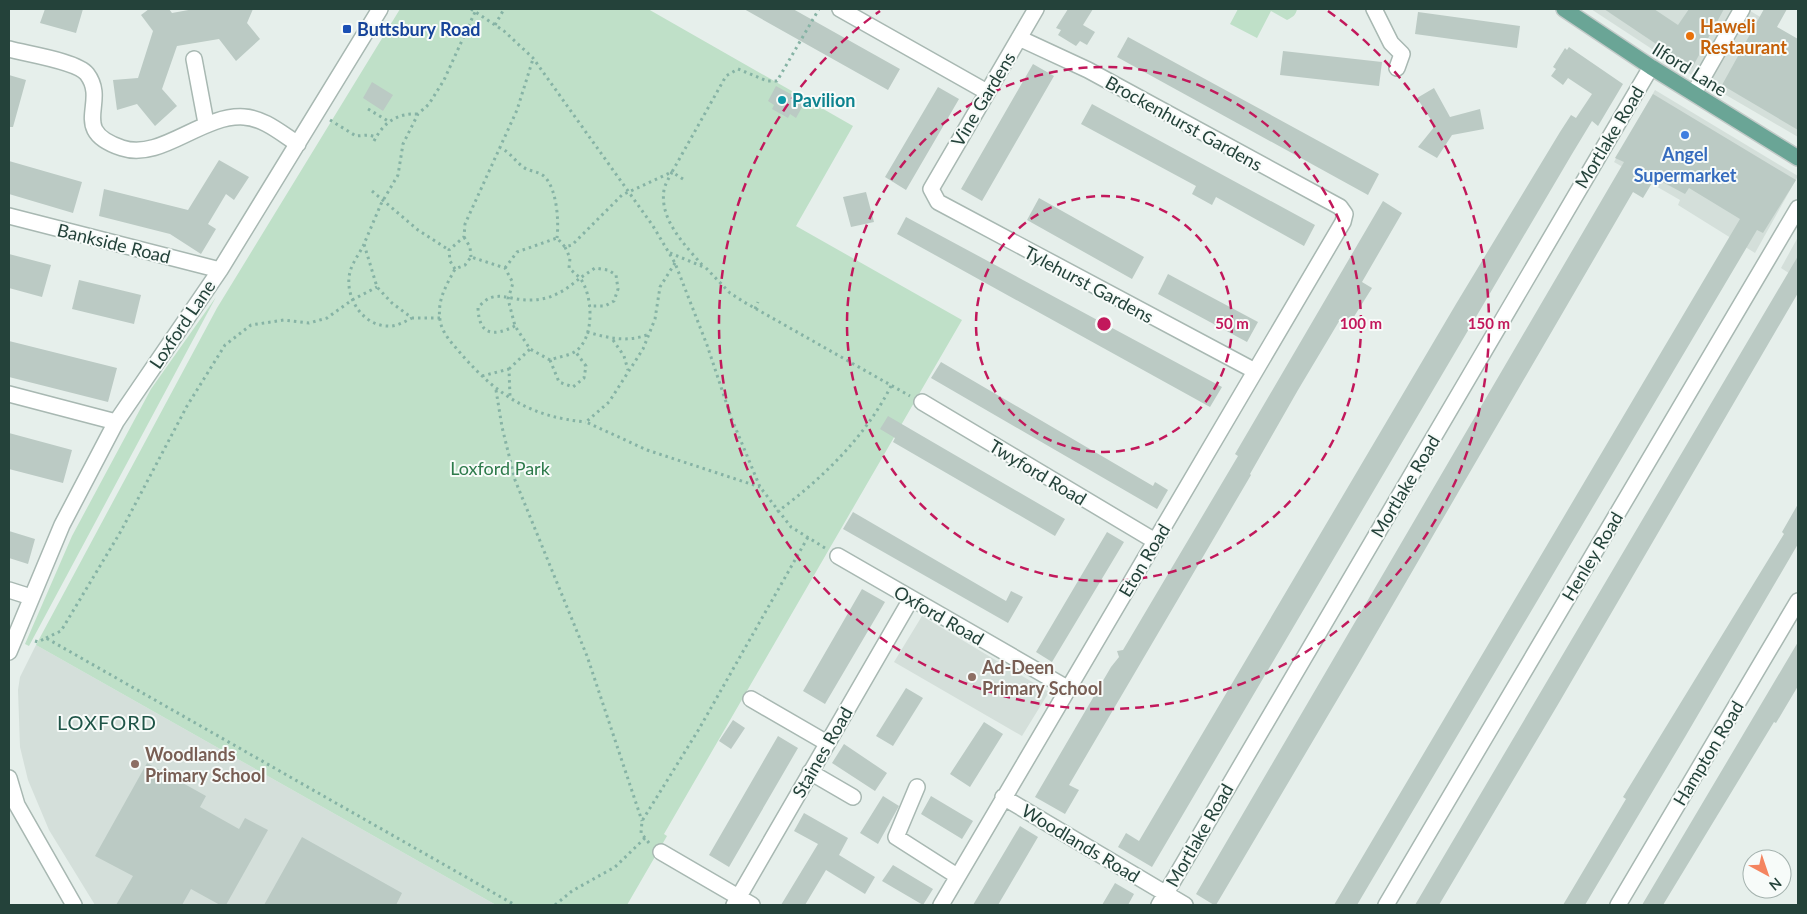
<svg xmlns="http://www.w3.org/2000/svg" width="1807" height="914" viewBox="0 0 1807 914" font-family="Lato,sans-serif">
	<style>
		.built { fill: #d4dfda }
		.green { fill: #bfe0c8 }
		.building { fill: #bbcac4 }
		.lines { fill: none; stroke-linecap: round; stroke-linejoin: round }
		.minor-casing { stroke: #a8b8b2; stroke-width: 18 }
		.major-casing { stroke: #c2cac8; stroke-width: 18 }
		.path { stroke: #86b3a5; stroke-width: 3; stroke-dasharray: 2.5 4; stroke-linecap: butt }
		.minor { stroke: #fff; stroke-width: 15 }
		.major { stroke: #6aa596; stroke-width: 15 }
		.ring { fill: none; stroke: #c2185b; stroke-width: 2.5; stroke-dasharray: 9 6 }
		.transit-dot { fill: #1a4fb4; stroke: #f7fbf9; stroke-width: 2 }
		.food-dot { fill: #e8710a; stroke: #f7fbf9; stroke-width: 2 }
		.culture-dot { fill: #0f9aa8; stroke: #f7fbf9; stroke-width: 2 }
		.shop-dot { fill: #3f7fe0; stroke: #f7fbf9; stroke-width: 2 }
		.education-dot { fill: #8d6e63; stroke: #f7fbf9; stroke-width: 2 }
		.labels { text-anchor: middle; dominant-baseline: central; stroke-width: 4; stroke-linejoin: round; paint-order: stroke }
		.food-label { font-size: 18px; font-weight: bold; fill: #c56008; stroke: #f7fbf9; text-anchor: start }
		.transit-label { font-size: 18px; font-weight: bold; fill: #164399; stroke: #f7fbf9; text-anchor: start }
		.street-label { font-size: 18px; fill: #24423a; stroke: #f7fbf9 }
		.culture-label { font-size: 18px; font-weight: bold; fill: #0d838f; stroke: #f7fbf9; text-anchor: start }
		.shop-label { font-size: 18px; font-weight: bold; fill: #366cbe; stroke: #f7fbf9 }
		.park-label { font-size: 18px; fill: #2d7a4b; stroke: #f7fbf9 }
		.education-label { font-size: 18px; font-weight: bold; fill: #785e54; stroke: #f7fbf9; text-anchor: start }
		.quarter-label { font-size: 20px; letter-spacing: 1px; fill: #1f5548; stroke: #f7fbf9 }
		.centre { fill: #c2185b; stroke: #f7fbf9; stroke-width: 2.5 }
		.ring-label { font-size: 15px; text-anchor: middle; font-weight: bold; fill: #c2185b; stroke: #f7fbf9; stroke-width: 4; stroke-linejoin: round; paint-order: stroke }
	</style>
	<rect width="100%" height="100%" fill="#e6efeb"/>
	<path class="built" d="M 1591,9 L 1747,9 L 1798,40 L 1798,137 L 1690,74 Z
		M 1655,90 L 1798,176 L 1755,253 L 1678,205 L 1680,200 L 1614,162 Z
		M 1798,237 L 1798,279 L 1781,268 Z
		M 922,616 L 1049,692 L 1022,736 L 894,662 Z
		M 36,645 L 496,905 L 95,905 L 49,830 L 28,780 L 20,747 L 18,690 L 20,677 Z"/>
	<path class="green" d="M 400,9 L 648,9 L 853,126 L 796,226 L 962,320 L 664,834 L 667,836 L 627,905 L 496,905 L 36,645 L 217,308 Z
		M 1238,9 L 1297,9 C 1296,15 1293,17 1287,20 L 1271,11 L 1257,38 L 1230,24 Z
		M 216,297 L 29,646 L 25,644 L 72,536 L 151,389 Z"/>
	<path class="building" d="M 45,9 L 83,9 L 76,33 L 40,23 Z
		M 149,9 L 169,9 L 172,13 L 194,9 L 253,9 L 247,23 L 260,39 L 236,61 L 219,39 L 177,46 L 162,89 L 177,106 L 155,126 L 137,104 L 117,110 L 113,80 L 138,78 L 153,31 L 141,15 Z
		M 744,9 L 793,9 L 900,69 L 888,90 Z
		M 1068,9 L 1093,9 L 1083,25 L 1095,32 L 1087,45 L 1080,41 L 1076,46 L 1058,35 L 1061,30 L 1056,28 Z
		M 1604,9 L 1654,9 L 1678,25 L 1689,9 L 1724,9 L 1692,68 Z
		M 1764,9 L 1787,9 L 1777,27 L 1798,39 L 1798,130 L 1722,85 Z
		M 1418,12 L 1520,26 L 1517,48 L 1415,34 Z
		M 1128,37 L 1379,174 L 1368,195 L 1117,57 Z
		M 1569,47 L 1623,84 L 1598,126 L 1592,121 L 1572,154 L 1152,867 L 1118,847 L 1126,833 L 1139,841 L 1456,304 L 1560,132 L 1571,115 L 1576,118 L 1592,94 L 1568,78 L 1563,85 L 1551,76 L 1556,69 L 1553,67 L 1565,48 L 1567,50 Z
		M 1283,51 L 1382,62 L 1379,86 L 1280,75 Z
		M 1033,64 L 1054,76 L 982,201 L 961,189 Z
		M 9,75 L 26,80 L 13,127 L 9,127 Z
		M 372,82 L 393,95 L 383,111 L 363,98 Z
		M 776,86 L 805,102 L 796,118 L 790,114 L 788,118 L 772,109 L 774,105 L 768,101 Z
		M 938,87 L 959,99 L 906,190 L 885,177 Z
		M 1434,88 L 1450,117 L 1480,109 L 1484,129 L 1452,135 L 1437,158 L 1418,147 L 1435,126 L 1417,98 Z
		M 1653,94 L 1796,180 L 1763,233 L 1757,230 L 1357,905 L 1334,905 L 1740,219 L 1689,188 L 1685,194 L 1655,178 L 1643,198 L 1633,192 L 1356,668 L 1216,905 L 1214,905 L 1196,894 L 1624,162 L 1615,158 Z
		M 1092,104 L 1315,225 L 1304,246 L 1216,197 L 1212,205 L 1192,194 L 1196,186 L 1081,124 Z
		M 219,160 L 249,177 L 234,200 L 226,194 L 208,224 L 216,229 L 201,254 L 170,234 L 99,216 L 104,189 L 188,210 Z
		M 9,161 L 82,182 L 73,213 L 9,194 Z
		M 866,192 L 874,222 L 851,227 L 843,197 Z
		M 1039,198 L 1144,257 L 1132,279 L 1027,220 Z
		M 1383,201 L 1402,213 L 1362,282 L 1372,288 L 1350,323 L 1341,318 L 1298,390 L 1250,474 L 1251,475 L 1069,785 L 1079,790 L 1065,814 L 1035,797 L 1111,667 L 1119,657 L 1117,651 L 1123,650 L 1238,456 L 1235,454 L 1242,442 Z
		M 906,217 L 1222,387 L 1210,407 L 897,234 Z
		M 9,254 L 51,265 L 42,297 L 9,288 Z
		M 1798,256 L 1798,293 L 1560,701 L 1439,905 L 1415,905 Z
		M 1168,274 L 1258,322 L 1247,342 L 1158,294 Z
		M 79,280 L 141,295 L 134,324 L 72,309 Z
		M 9,341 L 117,368 L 108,402 L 9,377 Z
		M 941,362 L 1153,486 L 1155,482 L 1168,490 L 1157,509 L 931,378 Z
		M 888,416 L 1065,519 L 1055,536 L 893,442 L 895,438 L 880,429 Z
		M 9,433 L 72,450 L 63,483 L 9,469 Z
		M 1798,504 L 1798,544 L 1685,737 L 1585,905 L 1563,905 L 1626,799 L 1623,797 L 1784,534 L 1782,532 Z
		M 853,512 L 1006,601 L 1011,591 L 1023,597 L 1008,623 L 843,529 Z
		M 9,531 L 35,539 L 28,564 L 9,558 Z
		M 1107,532 L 1124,542 L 1052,662 L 1036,652 Z
		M 862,589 L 885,602 L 825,704 L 803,691 Z
		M 1798,642 L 1798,686 L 1776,723 L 1774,722 L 1663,905 L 1642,905 Z
		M 906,688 L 923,698 L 893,746 L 876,736 Z
		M 733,720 L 745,728 L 731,749 L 719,741 Z
		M 984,722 L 1003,734 L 970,787 L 950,774 Z
		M 778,736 L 798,748 L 729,867 L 709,855 Z
		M 844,744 L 887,773 L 875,791 L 832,763 Z
		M 147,763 L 206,796 L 200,807 L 239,829 L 245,818 L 268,830 L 226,905 L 220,905 L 191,889 L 182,905 L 116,905 L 133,876 L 95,856 Z
		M 883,796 L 899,806 L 878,844 L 860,833 Z
		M 931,796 L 973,821 L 962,839 L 921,814 Z
		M 804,813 L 848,838 L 839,855 L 875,877 L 865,894 L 826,870 L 805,905 L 781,905 L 818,844 L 794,831 Z
		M 1020,826 L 1038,837 L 998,905 L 973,905 Z
		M 302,837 L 402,893 L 396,905 L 264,905 Z
		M 893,865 L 933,889 L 923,905 L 882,881 Z
		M 1115,883 L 1134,894 L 1128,905 L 1102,905 Z"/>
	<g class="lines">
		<g class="minor-casing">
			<path id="minor" d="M 840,9 L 987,92
				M 1036,9 L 931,189 L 938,202 L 1255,371
				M 1374,9 L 1391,43 L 1402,54 L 1397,68
				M 9,49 C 26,54 77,61 87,74 C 109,103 68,130 122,148 C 161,161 202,114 244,117 C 264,118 282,134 298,144
				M 194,59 L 206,123
				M 1694,93 L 1742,9
				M 9,216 L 220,270
				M 9,394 L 116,422
				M 922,402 L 1155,541
				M 838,556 L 1067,688
				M 9,590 L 31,597
				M 9,652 L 62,525 L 116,422 L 220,270 L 380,9
				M 751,699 L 827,743
				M 810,772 L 853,797
				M 9,778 L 17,805 L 74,905
				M 917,787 L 896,837 L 957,876
				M 1003,797 L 1185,905
				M 661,852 L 752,905
				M 734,905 L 911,599
				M 941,905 L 1343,222 L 1345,214 L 1340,207 L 1088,70 L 1019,38
				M 1159,905 L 1651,67
				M 1386,905 L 1798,208
				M 1618,905 L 1798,601"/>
		</g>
		<g class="major-casing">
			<path id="major" d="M 1564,9 L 1651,67 L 1798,158"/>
		</g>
		<path class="path" d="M 471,9 L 504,31 L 533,58 L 653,226 L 675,263 L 707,345 L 731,417 L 760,487 L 791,527 L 825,548
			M 495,25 L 504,9
			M 368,109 L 388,121
			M 330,120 L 356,136 L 369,135 L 376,137
			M 374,141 C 384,122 397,113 418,114
			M 499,147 C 510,152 514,160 523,167 C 530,172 539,171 545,177 C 557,190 559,221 557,238
			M 683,179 L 672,172 C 669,178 665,184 664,190 C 659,220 686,246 703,266
			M 372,191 L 418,230 L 449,250
			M 464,237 L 470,247 L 471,257
			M 364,244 C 360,253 352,263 350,272 C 344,295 361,325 387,326 C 396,327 404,322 412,318
			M 565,247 L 570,258 L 569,268 L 580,278 L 595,268 L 608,270 L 616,275 L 618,289 L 614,301 L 605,306 L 589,306
			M 670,253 L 706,268 L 730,293 L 744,302 L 910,396
			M 675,263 L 660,287 L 655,319 L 643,349 L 609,402 L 586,422 L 647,450 L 760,487
			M 505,268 L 517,252 L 557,238 L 565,247 L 572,245 L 622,195 L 672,172 L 726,76 L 738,69 L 767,81 L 777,81 L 819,9
			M 455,269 L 450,261 L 449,250 L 464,237 L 465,224 L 517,110 L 533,59
			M 755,309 L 758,302
			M 440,318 L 412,318 L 392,303 L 377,287 L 364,244 L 381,204 L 398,175 L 403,144 L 418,114 L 429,104 L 444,80 L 475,12
			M 515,326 C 493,337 479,335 478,308 C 494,287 509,301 531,300 C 551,300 566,290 580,278 C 593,295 595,337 576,351 C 569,356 557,357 550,360 L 530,349 L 515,326 L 508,299 L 513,283 L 505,268 L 471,257 L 465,265 L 455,269 C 446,286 437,300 440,320 C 442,334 453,344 462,355 C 498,396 531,417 586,422
			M 587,332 C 608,338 628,343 649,334
			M 613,340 L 624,356 L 628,370
			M 550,360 L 559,382 L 573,387 L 584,378 L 586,366 L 575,351
			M 509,369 L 530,349
			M 482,376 L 509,369 L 510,397
			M 496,390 L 502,427 L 515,480 L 587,656 L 642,821
			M 777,512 C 822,479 866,436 891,386
			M 46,638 L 61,631 L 121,531 L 187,406 L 225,345 L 251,325 L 284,320 L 309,323 L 327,318 L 352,300 L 377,287
			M 35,641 L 38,642 L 46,638 L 515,905
			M 649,843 L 641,833 L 642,821 L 699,729 L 808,537
			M 555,905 L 572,891 L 615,867 L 645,838"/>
		<use href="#minor" class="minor"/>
		<use href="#major" class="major"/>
	</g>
	<g class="ring">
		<circle cx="1104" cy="324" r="128"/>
		<circle cx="1104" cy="324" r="257"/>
		<path d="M1328 11A385 385 0 1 1 880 11"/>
	</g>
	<rect class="transit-dot" x="342" y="24" width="10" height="10" rx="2.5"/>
	<circle class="food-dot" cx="1690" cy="36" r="5"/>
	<circle class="culture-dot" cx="782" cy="100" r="5"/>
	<circle class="shop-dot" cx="1685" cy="135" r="5"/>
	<g class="education-dot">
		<circle cx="972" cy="677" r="5"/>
		<circle cx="135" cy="764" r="5"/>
	</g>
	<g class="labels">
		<g class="food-label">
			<text x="1700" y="26">Haweli<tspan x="1700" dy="21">Restaurant</tspan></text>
		</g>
		<g class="transit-label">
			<text x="357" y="29">Buttsbury Road</text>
		</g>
		<g class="street-label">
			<text transform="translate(1690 69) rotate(32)">Ilford Lane</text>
			<text transform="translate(983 99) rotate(-59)">Vine Gardens</text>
			<text transform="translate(1184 123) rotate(29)">Brockenhurst Gardens</text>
			<text transform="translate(1609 137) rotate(-59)">Mortlake Road</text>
			<text transform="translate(114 243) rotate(14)">Bankside Road</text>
			<text transform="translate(1089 284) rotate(28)">Tylehurst Gardens</text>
			<text transform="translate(182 324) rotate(-56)">Loxford Lane</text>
			<text transform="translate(1038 472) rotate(31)">Twyford Road</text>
			<text transform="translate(1405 486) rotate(-59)">Mortlake Road</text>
			<text transform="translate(1592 556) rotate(-59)">Henley Road</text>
			<text transform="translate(1144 560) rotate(-59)">Eton Road</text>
			<text transform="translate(939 615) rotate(30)">Oxford Road</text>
			<text transform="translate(822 752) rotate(-60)">Staines Road</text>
			<text transform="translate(1708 753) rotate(-59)">Hampton Road</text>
			<text transform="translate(1199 835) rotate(-60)">Mortlake Road</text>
			<text transform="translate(1081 843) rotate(31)">Woodlands Road</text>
		</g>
		<g class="culture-label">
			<text x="792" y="100">Pavilion</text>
		</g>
		<g class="shop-label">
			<text x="1685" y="154">Angel<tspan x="1685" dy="21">Supermarket</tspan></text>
		</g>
		<g class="park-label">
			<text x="500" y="468">Loxford Park</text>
		</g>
		<g class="education-label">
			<text x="982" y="667">Ad-Deen<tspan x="982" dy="21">Primary School</tspan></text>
			<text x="145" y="754">Woodlands<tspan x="145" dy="21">Primary School</tspan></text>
		</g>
		<g class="quarter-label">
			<text x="107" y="722">LOXFORD</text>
		</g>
	</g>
	<circle cx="1104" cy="324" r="8" class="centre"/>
	<g class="ring-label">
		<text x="1232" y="329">50 m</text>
		<text x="1361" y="329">100 m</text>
		<text x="1489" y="329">150 m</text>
	</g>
	<rect width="1807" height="914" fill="none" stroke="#24423a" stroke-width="20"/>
	<g transform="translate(1767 874) rotate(140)"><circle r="24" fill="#f7fbf9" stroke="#a3b1ad"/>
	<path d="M0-4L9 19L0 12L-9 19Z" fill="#f4845f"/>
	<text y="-8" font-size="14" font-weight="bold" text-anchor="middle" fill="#24423a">N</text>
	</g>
</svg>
